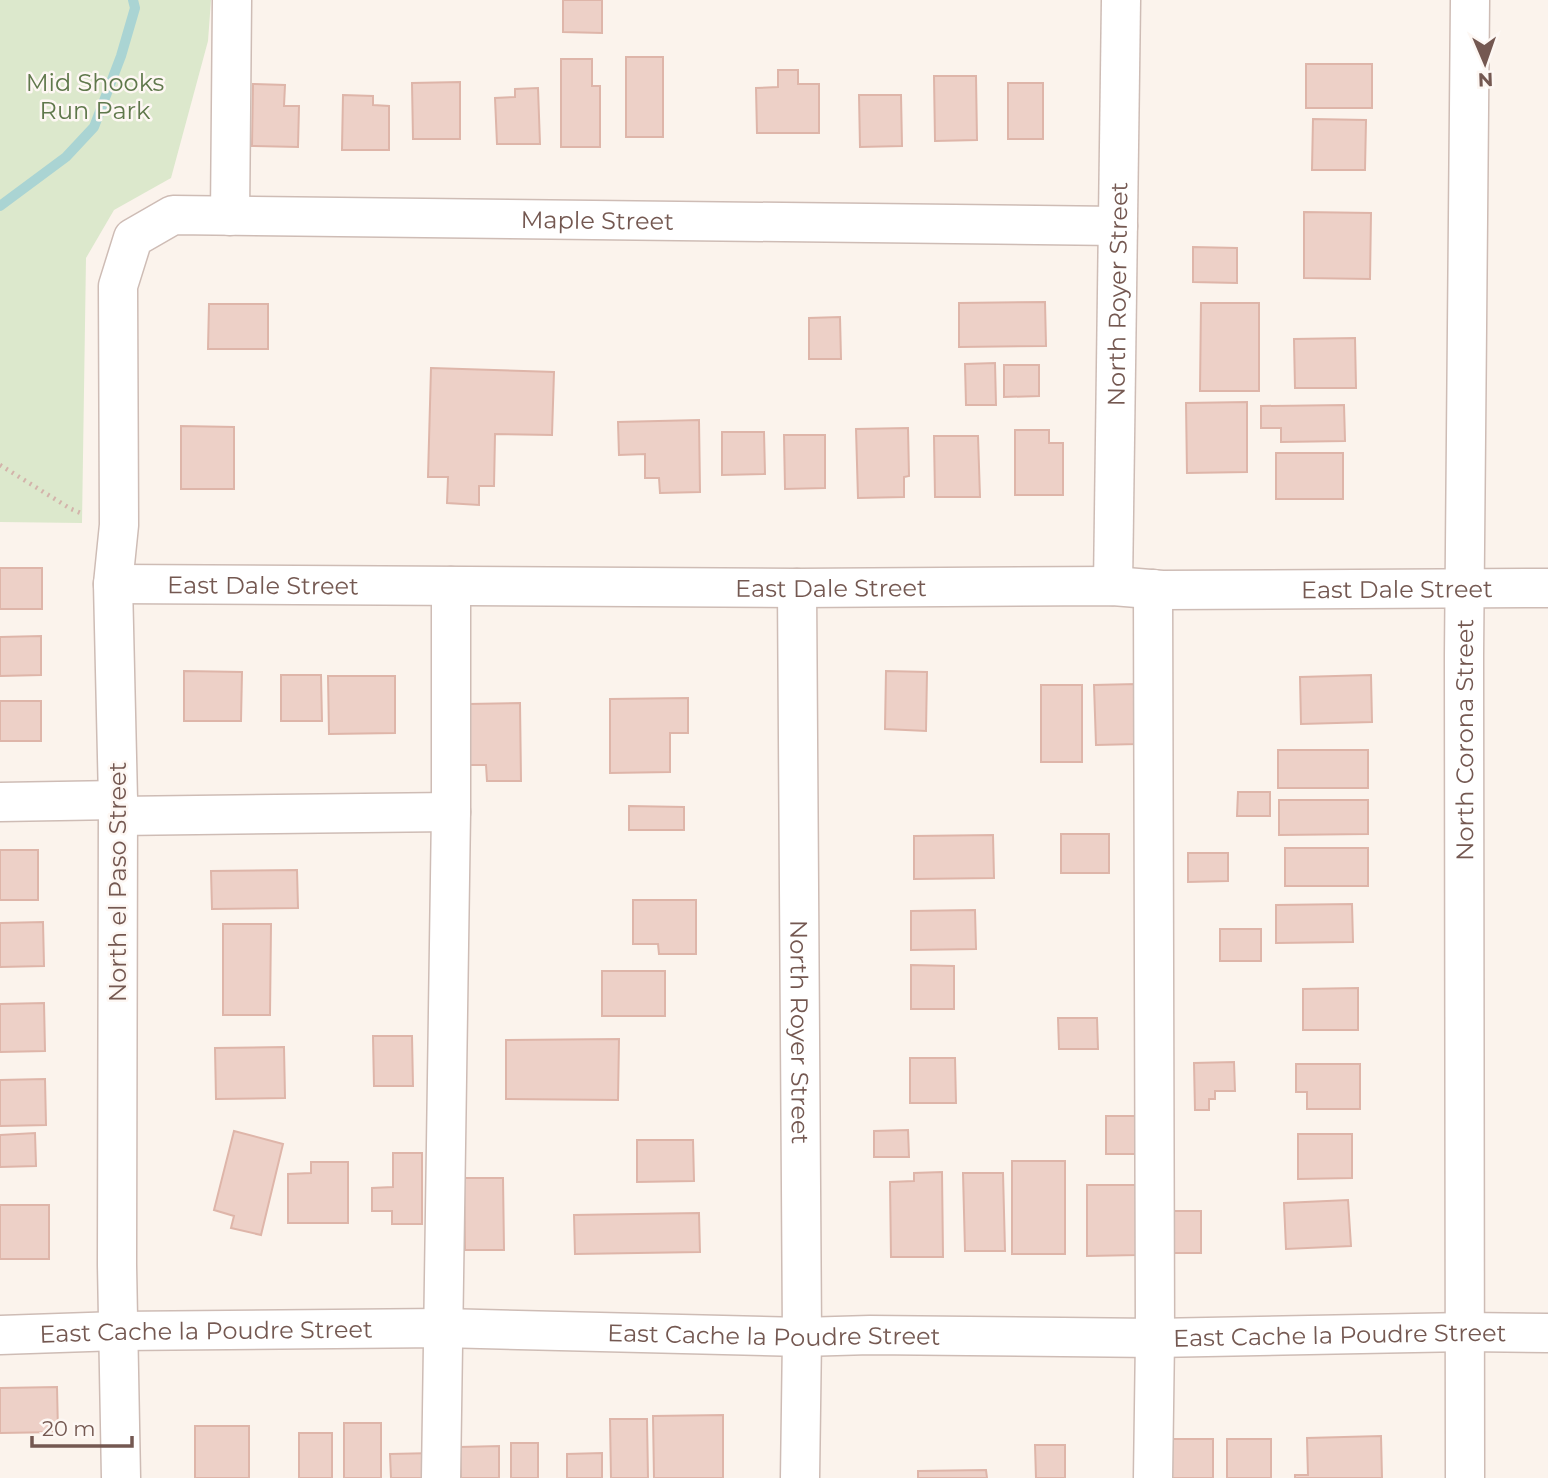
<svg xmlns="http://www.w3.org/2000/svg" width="1548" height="1478" viewBox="0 0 1548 1478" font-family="Montserrat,sans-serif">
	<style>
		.green { fill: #dce8cc }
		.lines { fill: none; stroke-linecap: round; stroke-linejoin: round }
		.stream { stroke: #aad4d3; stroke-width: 10 }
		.building { fill: #edd0c7; stroke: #deb5a9; stroke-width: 2 }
		.minor-casing { stroke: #cebcb5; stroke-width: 41 }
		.path { stroke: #d3b3aa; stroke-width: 4.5; stroke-dasharray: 2 5; stroke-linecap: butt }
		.minor { stroke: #fff; stroke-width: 38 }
		.labels { text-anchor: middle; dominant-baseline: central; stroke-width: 5; stroke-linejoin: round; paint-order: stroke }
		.park-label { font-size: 24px; fill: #5f784b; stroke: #fdf7f3 }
		.street-label { font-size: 24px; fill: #745851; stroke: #fdf7f3 }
	</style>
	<rect width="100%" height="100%" fill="#fbf3ec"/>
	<path class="green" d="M 0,0 L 211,0 L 208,41 L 171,178 L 114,210 L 86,258 L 82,523 L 0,522 Z"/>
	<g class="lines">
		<path class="stream" d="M 0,206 L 66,157 L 94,127 L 121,56 L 135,8 L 133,0"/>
	</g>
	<path class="building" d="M 563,0 L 602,0 L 602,33 L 563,32 Z
		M 626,57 L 663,57 L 663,137 L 626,137 Z
		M 561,59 L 592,59 L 592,86 L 600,86 L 600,147 L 561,147 Z
		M 1306,64 L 1372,64 L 1372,108 L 1306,108 Z
		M 778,70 L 798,70 L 798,84 L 819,84 L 819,133 L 757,133 L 756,88 L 778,87 Z
		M 934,76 L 976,76 L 977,140 L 935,141 Z
		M 460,82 L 460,139 L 413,139 L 412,83 Z
		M 1008,83 L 1043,83 L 1043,139 L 1008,139 Z
		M 253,84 L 285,85 L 284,106 L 299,106 L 298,147 L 252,146 Z
		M 538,88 L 540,144 L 497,144 L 495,98 L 515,97 L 515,89 Z
		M 343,95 L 373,96 L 373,105 L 389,106 L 389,150 L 342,150 Z
		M 859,95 L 901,95 L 902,146 L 860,147 Z
		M 1313,119 L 1366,120 L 1365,170 L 1312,170 Z
		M 1304,212 L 1371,213 L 1370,279 L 1304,278 Z
		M 1193,247 L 1237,248 L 1237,283 L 1193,282 Z
		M 1045,302 L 1046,346 L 959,347 L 959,303 Z
		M 1201,303 L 1259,303 L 1259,391 L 1200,391 Z
		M 209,304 L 268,304 L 268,349 L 208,349 Z
		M 840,317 L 841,359 L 809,359 L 809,318 Z
		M 1355,338 L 1356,388 L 1295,388 L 1294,339 Z
		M 995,363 L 996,405 L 966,405 L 965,364 Z
		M 1004,365 L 1039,365 L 1039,396 L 1004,397 Z
		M 431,368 L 554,372 L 552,435 L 495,434 L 494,486 L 479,486 L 479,505 L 447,503 L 448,477 L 428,477 Z
		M 1247,402 L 1247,472 L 1187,473 L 1186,403 Z
		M 1344,405 L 1345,441 L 1281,442 L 1281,428 L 1261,428 L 1261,406 Z
		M 699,420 L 700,492 L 660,493 L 659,478 L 645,478 L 645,454 L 619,455 L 618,422 Z
		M 181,426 L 234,427 L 234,489 L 181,489 Z
		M 908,428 L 909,476 L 904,477 L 904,497 L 858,498 L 856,429 Z
		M 1015,430 L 1049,430 L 1049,443 L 1063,443 L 1063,495 L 1015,495 Z
		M 722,432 L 764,432 L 765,474 L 722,475 Z
		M 784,435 L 825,435 L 825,488 L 785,489 Z
		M 934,436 L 978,436 L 980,497 L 935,497 Z
		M 1276,453 L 1343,453 L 1343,499 L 1276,499 Z
		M 0,568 L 42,568 L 42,609 L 0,609 Z
		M 41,636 L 41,675 L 0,676 L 0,637 Z
		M 184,671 L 242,672 L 241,721 L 184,721 Z
		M 886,671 L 927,672 L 926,731 L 885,729 Z
		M 281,675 L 321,675 L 322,721 L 281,721 Z
		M 1371,675 L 1372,722 L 1301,724 L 1300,677 Z
		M 328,676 L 395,676 L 395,733 L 329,734 Z
		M 1136,684 L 1137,744 L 1096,745 L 1094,685 Z
		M 1041,685 L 1082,685 L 1082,762 L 1041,762 Z
		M 688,698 L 688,733 L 670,733 L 670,772 L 610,773 L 610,699 Z
		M 0,701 L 41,701 L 41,741 L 0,741 Z
		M 520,703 L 521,781 L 487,781 L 486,765 L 470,765 L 469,704 Z
		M 1278,750 L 1368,750 L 1368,788 L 1278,788 Z
		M 1238,792 L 1270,792 L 1270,816 L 1237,816 Z
		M 1279,800 L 1368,800 L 1368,834 L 1279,835 Z
		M 629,806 L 684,807 L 684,830 L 629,830 Z
		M 1061,834 L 1109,834 L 1109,873 L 1061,873 Z
		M 993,835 L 994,878 L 914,879 L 914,836 Z
		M 1285,848 L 1368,848 L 1368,886 L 1285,886 Z
		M 0,850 L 38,850 L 38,900 L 0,900 Z
		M 1188,853 L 1228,853 L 1228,881 L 1188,882 Z
		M 297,870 L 298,908 L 212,909 L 211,871 Z
		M 633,900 L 696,900 L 696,954 L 659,954 L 658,944 L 633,944 Z
		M 1352,904 L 1353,942 L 1276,943 L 1276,905 Z
		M 975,910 L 976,949 L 911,950 L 911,911 Z
		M 43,922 L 44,966 L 0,967 L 0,923 Z
		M 223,924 L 271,924 L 270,1015 L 223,1015 Z
		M 1220,929 L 1261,929 L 1261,961 L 1220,961 Z
		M 911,965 L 954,966 L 954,1009 L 911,1009 Z
		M 602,971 L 665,971 L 665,1016 L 602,1016 Z
		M 1358,988 L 1358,1030 L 1303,1030 L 1303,989 Z
		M 44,1003 L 45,1051 L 0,1052 L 0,1004 Z
		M 1058,1018 L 1097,1018 L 1098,1049 L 1059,1049 Z
		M 373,1036 L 412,1036 L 413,1086 L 374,1086 Z
		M 619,1039 L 618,1100 L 506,1099 L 506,1040 Z
		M 284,1047 L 285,1098 L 216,1099 L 215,1048 Z
		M 910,1058 L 955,1058 L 956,1103 L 910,1103 Z
		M 1234,1062 L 1235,1091 L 1215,1091 L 1215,1099 L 1209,1099 L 1209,1110 L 1195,1110 L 1194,1063 Z
		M 1296,1064 L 1360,1064 L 1360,1109 L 1307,1109 L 1307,1092 L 1296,1092 Z
		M 45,1079 L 46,1125 L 0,1126 L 0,1080 Z
		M 1106,1116 L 1140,1116 L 1140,1154 L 1106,1154 Z
		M 908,1130 L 909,1157 L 874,1157 L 874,1131 Z
		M 234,1131 L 283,1144 L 261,1235 L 231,1228 L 234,1216 L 214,1210 Z
		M 35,1133 L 36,1166 L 0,1167 L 0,1135 Z
		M 1298,1134 L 1352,1134 L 1352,1178 L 1298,1179 Z
		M 637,1140 L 693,1140 L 694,1181 L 637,1182 Z
		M 393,1153 L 422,1153 L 422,1224 L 392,1224 L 392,1211 L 372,1211 L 372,1188 L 393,1187 Z
		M 1012,1161 L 1065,1161 L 1065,1254 L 1012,1254 Z
		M 311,1162 L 348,1162 L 348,1223 L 288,1223 L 288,1174 L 311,1173 Z
		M 942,1172 L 943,1257 L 891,1257 L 890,1182 L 914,1181 L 914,1173 Z
		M 963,1173 L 1003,1173 L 1005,1251 L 965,1251 Z
		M 464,1178 L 503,1178 L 504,1250 L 465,1250 Z
		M 1087,1185 L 1138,1185 L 1138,1255 L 1087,1256 Z
		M 1348,1200 L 1351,1246 L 1286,1249 L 1284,1203 Z
		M 0,1205 L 49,1205 L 49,1259 L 0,1259 Z
		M 1172,1211 L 1201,1211 L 1201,1253 L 1172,1253 Z
		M 699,1213 L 700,1252 L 575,1254 L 574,1215 Z
		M 57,1387 L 58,1432 L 0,1433 L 0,1388 Z
		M 723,1415 L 723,1478 L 654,1478 L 653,1416 Z
		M 610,1419 L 647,1419 L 648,1478 L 611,1478 Z
		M 344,1423 L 381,1423 L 381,1478 L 344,1478 Z
		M 195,1426 L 249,1426 L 249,1478 L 195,1478 Z
		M 299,1433 L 332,1433 L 332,1478 L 299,1478 Z
		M 1381,1436 L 1382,1478 L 1295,1478 L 1295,1475 L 1308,1475 L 1307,1438 Z
		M 1168,1439 L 1213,1439 L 1213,1478 L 1168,1478 Z
		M 1227,1439 L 1271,1439 L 1271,1478 L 1227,1478 Z
		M 511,1443 L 538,1443 L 538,1478 L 511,1478 Z
		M 1035,1445 L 1065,1445 L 1065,1478 L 1036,1478 Z
		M 499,1446 L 499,1478 L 461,1478 L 460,1447 Z
		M 434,1453 L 434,1478 L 391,1478 L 390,1454 Z
		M 602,1453 L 602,1478 L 567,1478 L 567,1454 Z
		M 986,1470 L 987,1478 L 918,1478 L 918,1471 Z"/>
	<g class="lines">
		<g class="minor-casing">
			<g id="minor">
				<path d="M 230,216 L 232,0"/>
				<path id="s1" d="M 113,584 L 797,588 L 1113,586 L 1162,590 L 1548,588"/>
				<path id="s2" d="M 1113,586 L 1121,0"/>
				<path id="s3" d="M 797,588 L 802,1337 L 800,1478"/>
				<path d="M 0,802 L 118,800"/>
				<path d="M 118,816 L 451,812"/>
				<path id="s4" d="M 0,1335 L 118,1331 L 442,1328 L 802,1337 L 870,1335 L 1155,1338 L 1466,1332 L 1548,1333"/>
				<path id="s5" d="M 121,1478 L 117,1265 L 118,800 L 113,584 L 119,525 L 118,286 L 133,238 L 173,215 L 1118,226"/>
				<path d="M 441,1478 L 451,812 L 451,586"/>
				<path d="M 1153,1478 L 1155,1338 L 1153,589"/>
				<path id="s6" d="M 1465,1478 L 1464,655 L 1470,0"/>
			</g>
		</g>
		<path class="path" d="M 0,465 L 71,509 L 83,514"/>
		<use href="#minor" class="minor"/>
	</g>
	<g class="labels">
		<g class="park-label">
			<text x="95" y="82">Mid Shooks<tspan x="95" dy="28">Run Park</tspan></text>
		</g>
		<g class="street-label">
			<text stroke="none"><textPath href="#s5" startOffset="1713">Maple Street</textPath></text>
			<text stroke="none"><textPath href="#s2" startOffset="292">North Royer Street</textPath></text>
			<text stroke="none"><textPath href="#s1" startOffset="150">East Dale Street</textPath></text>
			<text stroke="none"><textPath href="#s1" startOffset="718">East Dale Street</textPath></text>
			<text stroke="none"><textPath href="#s1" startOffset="1284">East Dale Street</textPath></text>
			<text stroke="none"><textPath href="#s6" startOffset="738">North Corona Street</textPath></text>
			<text transform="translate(117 882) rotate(-90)">North el Paso Street</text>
			<text stroke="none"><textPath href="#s3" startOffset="444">North Royer Street</textPath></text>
			<text stroke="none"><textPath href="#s4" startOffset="206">East Cache la Poudre Street</textPath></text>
			<text stroke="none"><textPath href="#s4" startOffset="774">East Cache la Poudre Street</textPath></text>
			<text stroke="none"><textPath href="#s4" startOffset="1340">East Cache la Poudre Street</textPath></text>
		</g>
	</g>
	<g transform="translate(1485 63) rotate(178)" stroke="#fdf7f3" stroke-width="5" paint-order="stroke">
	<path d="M0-5L12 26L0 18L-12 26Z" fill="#745851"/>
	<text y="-10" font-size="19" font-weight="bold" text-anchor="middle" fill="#745851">N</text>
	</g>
	<path d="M32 1436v10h100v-10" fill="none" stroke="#745851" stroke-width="3.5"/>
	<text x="42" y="1436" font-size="21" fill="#745851" stroke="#fdf7f3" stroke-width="5" paint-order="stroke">20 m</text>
</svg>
